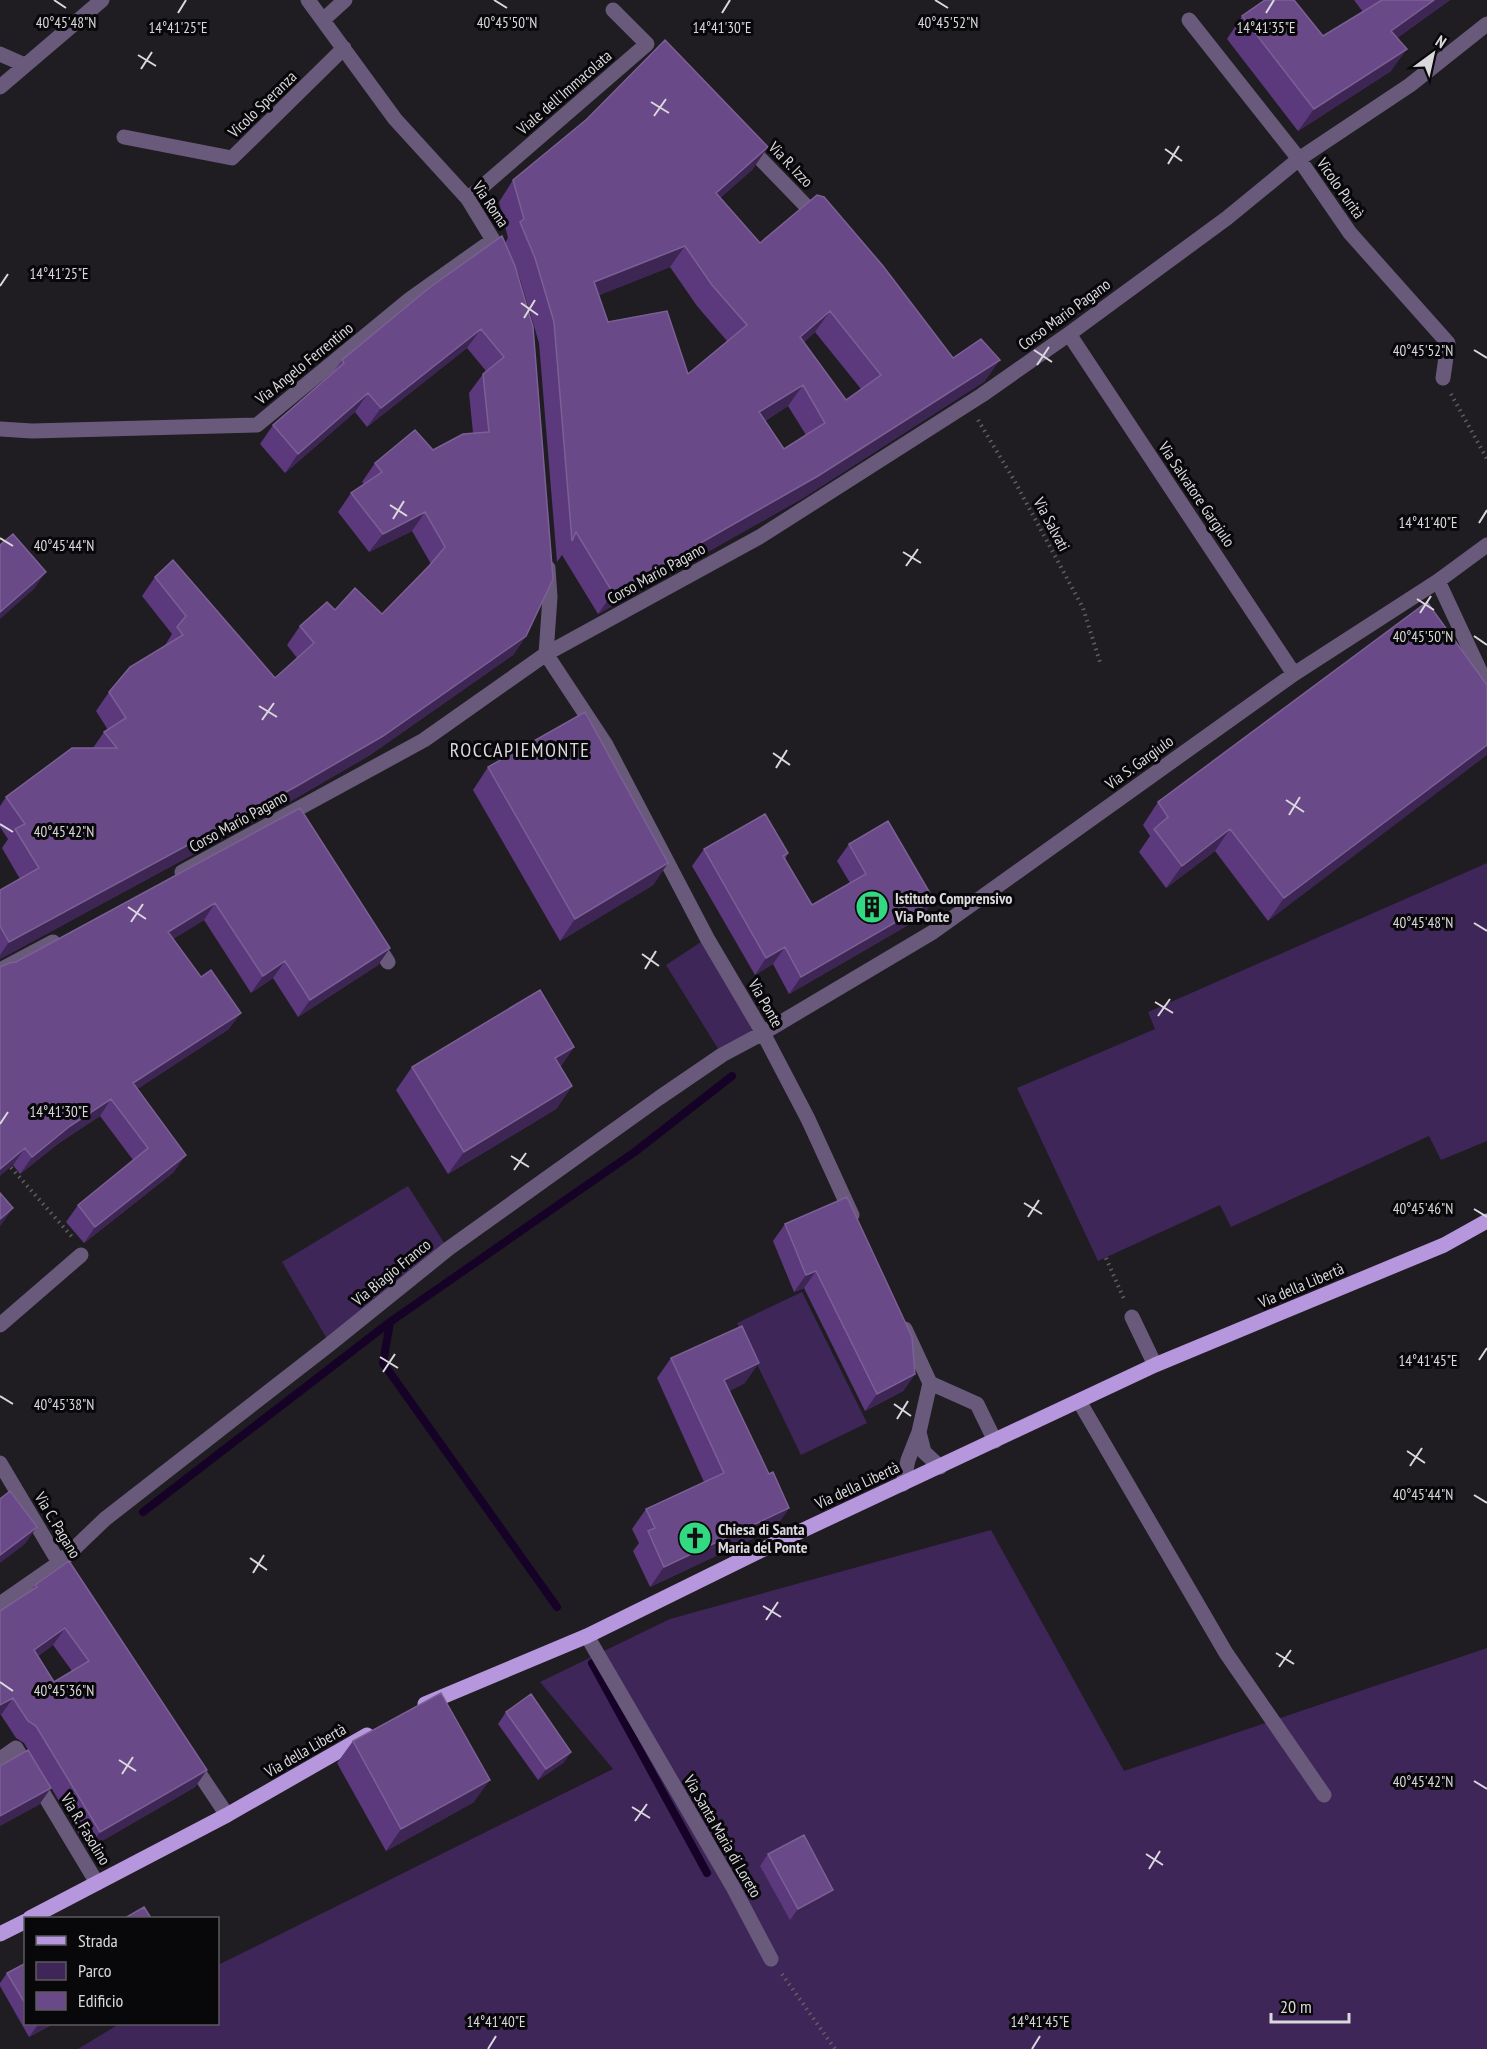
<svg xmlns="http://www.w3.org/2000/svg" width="1487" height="2049" viewBox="0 0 1487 2049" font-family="'PT Sans Narrow',sans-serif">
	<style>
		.green { fill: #3f2659 }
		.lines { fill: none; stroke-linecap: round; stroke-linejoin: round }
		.stream { stroke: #160227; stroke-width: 8 }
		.path { stroke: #615e64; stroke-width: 4; stroke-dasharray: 1.5 4.5; stroke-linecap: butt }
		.minor { stroke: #695a7c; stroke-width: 15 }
		.major { stroke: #b696dc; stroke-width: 15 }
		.wall { fill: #5c387d; fill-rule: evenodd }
		.shaded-wall { fill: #3e2654 }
		.building { fill: #694987; stroke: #7b6095; stroke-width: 1.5; fill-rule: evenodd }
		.ticks { fill: none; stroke: #dad8dc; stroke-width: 2 }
		.labels { text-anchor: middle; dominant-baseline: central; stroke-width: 6; stroke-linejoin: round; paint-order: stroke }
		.street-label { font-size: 16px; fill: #dad8dc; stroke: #08070a }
		.poi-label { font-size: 16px; font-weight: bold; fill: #dad8dc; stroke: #08070a; text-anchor: start }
		.quarter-label { font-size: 20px; letter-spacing: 1.5px; fill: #dad8dc; stroke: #08070a }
		.ticks-label { font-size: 15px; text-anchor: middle; fill: #dad8dc; stroke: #08070a; stroke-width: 6; stroke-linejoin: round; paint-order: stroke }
	</style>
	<rect width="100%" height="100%" fill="#1f1c22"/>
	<path class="green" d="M 1487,863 L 1487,1141 L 1441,1160 L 1429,1136 L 1231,1227 L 1220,1205 L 1098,1261 L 1017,1088 L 1155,1029 L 1148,1012 Z
		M 707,938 L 763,1033 L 722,1055 L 666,965 Z
		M 408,1186 L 448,1249 L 330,1344 L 282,1262 Z
		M 802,1292 L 867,1423 L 801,1455 L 737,1323 Z
		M 991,1530 L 1124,1771 L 1487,1648 L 1487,2049 L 78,2049 L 119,2024 L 218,2024 L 218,1965 L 613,1769 L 540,1682 L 670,1619 Z"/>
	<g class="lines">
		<path class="stream" d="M 390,1322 L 383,1363 L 557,1607
			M 143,1512 L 390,1322 L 636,1151 L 732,1076
			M 592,1663 L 707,1873"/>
		<path class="path" d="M 1451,394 L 1487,459
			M 978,420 L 1014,480 L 1083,608 L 1100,662
			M 7,1163 L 74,1239
			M 1106,1258 L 1124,1299
			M 782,1974 L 835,2049"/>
		<path class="minor" d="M 308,0 L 395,119 L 468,199 L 493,240 L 501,259
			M 323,20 L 345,0
			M 1189,20 L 1299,159 L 1350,233 L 1448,343 L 1443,378
			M 0,54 L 25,65
			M 0,87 L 102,0
			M 124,137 L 232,158 L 344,48
			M 746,144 L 809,209
			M 468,199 L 647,44 L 613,10
			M 1069,334 L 1294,674
			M 0,429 L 32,431 L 257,425 L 410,299 L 493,240
			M 548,568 L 550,597 L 546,654 L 606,745 L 707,938 L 763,1033 L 808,1119 L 852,1215
			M 1438,581 L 1487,545
			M 182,872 L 424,740 L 546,654 L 761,536 L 982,395 L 1069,334 L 1227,218 L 1299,159 L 1410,85 L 1487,24
			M 374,940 L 388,962
			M 0,970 L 53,942
			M 1132,1317 L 1155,1365
			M 0,1325 L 81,1255
			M 930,1383 L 977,1404 L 995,1441
			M 1079,1401 L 1226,1653 L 1324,1795
			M 919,1432 L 924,1452 L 940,1467
			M 0,1463 L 64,1571
			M 903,1484 L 908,1460 L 919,1432 L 930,1383 L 905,1329
			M 0,1604 L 59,1563 L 105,1519 L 330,1344 L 448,1249 L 659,1098 L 722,1055 L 763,1033 L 933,932 L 1294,674 L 1438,581 L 1487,686
			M 587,1636 L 733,1887 L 771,1959
			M 0,1759 L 16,1748 L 97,1883
			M 191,1761 L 227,1815"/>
		<path class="major" d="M 425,1704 L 587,1636 L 782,1540 L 1155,1365 L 1444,1245 L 1487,1221
			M 30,1918 L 227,1815 L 367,1735
			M 0,1934 L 26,1921"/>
	</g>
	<path class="wall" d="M 1354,0 L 1450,0 L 1397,38 L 1391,71 L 1298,131 L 1227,39 L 1242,16 L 1323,36 L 1363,12 Z
		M 753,169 L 720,198 L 760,243 L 953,358 L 985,381 L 803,498 L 598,614 L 562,555 L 557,562 L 539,343 L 520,279 L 516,268 L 526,636 L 513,655 L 370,755 L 284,805 L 0,959 L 0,890 L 20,879 L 2,848 L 8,839 L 0,827 L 0,806 L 6,797 L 93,748 L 104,732 L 108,730 L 96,711 L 109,692 L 164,647 L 172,634 L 142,596 L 155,577 L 275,678 L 297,658 L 287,645 L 300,626 L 335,610 L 382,614 L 431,564 L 412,531 L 369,552 L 338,512 L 351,493 L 364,484 L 362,482 L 375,463 L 433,450 L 473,433 L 469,393 L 483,374 L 486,371 L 467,348 L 367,427 L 355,412 L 285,473 L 260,444 L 273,425 L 331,375 L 342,360 L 505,243 L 508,238 L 499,202 L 513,180 ZM 670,267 L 697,306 L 727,341 L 688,374 L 608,322 L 599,295 ZM 815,332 L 861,389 L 846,400 L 803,343 ZM 788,406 L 806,435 L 784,449 L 765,421 Z
		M 1487,685 L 1268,921 L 1215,851 L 1166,888 L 1139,852 L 1150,836 L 1143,825 L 1158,802 Z
		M 488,767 L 668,863 L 653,885 L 560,941 L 473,790 Z
		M 300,808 L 390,948 L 378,965 L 298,1017 L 273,978 L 251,993 L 204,920 L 173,939 L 229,1029 L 137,1089 L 174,1172 L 84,1243 L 66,1222 L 78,1205 L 133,1160 L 100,1116 L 59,1143 L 20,1174 L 13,1165 L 16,962 Z
		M 849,844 L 922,917 L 789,994 L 773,964 L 755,975 L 692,866 L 704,849 L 788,853 L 785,859 L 812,905 L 850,883 L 837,861 Z
		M 574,1047 L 560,1067 L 572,1086 L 556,1109 L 448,1174 L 396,1090 L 412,1067 Z
		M 785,1224 L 915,1374 L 903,1391 L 865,1411 L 804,1288 L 794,1292 L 773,1241 Z
		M 671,1358 L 745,1383 L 729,1391 L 769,1474 L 789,1508 L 775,1528 L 650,1587 L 633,1551 L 639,1543 L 632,1529 L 646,1509 L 704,1482 L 657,1378 Z
		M 35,1585 L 207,1770 L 195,1787 L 88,1849 L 24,1743 L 16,1738 L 1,1715 L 0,1715 L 0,1611 L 31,1591 ZM 53,1645 L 72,1671 L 54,1682 L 38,1656 Z
		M 506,1712 L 571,1752 L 563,1763 L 538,1780 L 498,1724 Z
		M 353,1741 L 474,1802 L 386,1851 L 337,1763 Z
		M 768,1854 L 825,1901 L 790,1920 L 760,1866 Z
		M 26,1963 L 26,2024 L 53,2024 L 29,2037 L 0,1986 L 0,1983 L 7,1973 Z"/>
	<path class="shaded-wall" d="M 1434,0 L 1450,0 L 1376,53 L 1391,31 Z
		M 1407,49 L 1391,71 L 1298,131 L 1314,109 Z
		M 768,147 L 753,169 L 701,215 L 716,193 Z
		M 685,246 L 670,267 L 580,303 L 594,282 Z
		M 830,311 L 815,332 L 785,359 L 800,337 Z
		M 481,329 L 467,348 L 367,427 L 381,408 Z
		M 1000,360 L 985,381 L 803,498 L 598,614 L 613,593 Z
		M 803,385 L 788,406 L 744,434 L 759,412 Z
		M 368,393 L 355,412 L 285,473 L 298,454 Z
		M 425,512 L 412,531 L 369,552 L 383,534 Z
		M 46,572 L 34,589 L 0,619 L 0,612 Z
		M 526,636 L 513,655 L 370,755 L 284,805 L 0,959 L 0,955 L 9,942 Z
		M 1487,745 L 1487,755 L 1268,921 L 1284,898 Z
		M 1230,829 L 1215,851 L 1166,888 L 1182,866 Z
		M 668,863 L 653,885 L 560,941 L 575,919 Z
		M 934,900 L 922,917 L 789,994 L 801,977 Z
		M 215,903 L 204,920 L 157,949 L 168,932 Z
		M 785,947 L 773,964 L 755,975 L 766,958 Z
		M 390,948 L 378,965 L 298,1017 L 310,1000 Z
		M 285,961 L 273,978 L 251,993 L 263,976 Z
		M 241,1013 L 229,1029 L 121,1100 L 133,1083 Z
		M 574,1047 L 558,1069 L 555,1058 Z
		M 572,1086 L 556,1109 L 448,1174 L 464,1152 Z
		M 111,1099 L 100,1116 L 59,1143 L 20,1174 L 32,1157 L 70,1126 Z
		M 25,1148 L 13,1165 L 0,1176 L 0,1169 Z
		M 186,1155 L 174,1172 L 84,1243 L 95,1227 Z
		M 13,1208 L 1,1225 L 0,1226 L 0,1219 Z
		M 816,1271 L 804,1288 L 794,1292 L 806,1275 Z
		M 759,1363 L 745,1383 L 710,1400 L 724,1380 Z
		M 915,1374 L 903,1391 L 865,1411 L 877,1394 Z
		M 789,1508 L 775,1528 L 650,1587 L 664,1567 Z
		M 37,1527 L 25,1544 L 0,1563 L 0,1555 Z
		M 65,1628 L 53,1645 L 22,1667 L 34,1650 Z
		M 13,1698 L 1,1715 L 0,1715 L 0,1705 Z
		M 571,1752 L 563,1763 L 538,1780 L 546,1769 Z
		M 207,1770 L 195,1787 L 88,1849 L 100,1832 Z
		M 490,1780 L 474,1802 L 386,1851 L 401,1829 Z
		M 51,1788 L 39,1805 L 0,1826 L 0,1816 Z
		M 833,1890 L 825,1901 L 790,1920 L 798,1909 Z
		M 41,2024 L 53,2024 L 29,2037 L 37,2026 Z"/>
	<path class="building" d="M 1265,0 L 1294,0 L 1323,36 L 1382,0 L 1434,0 L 1391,31 L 1407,49 L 1314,109 L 1242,16 Z
		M 665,40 L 768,147 L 716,193 L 760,243 L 817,195 L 824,197 L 883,266 L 953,358 L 981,339 L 1000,360 L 818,476 L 613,593 L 576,532 L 572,541 L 554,322 L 535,258 L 520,222 L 524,219 L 513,180 L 587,119 ZM 685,246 L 712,285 L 747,325 L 688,374 L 667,311 L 608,322 L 594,282 ZM 830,311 L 881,375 L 846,400 L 800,337 ZM 803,385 L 825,423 L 784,449 L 759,412 Z
		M 502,236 L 515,266 L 533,327 L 553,579 L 526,636 L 383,736 L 297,786 L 9,942 L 0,926 L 0,890 L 39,868 L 15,829 L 25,824 L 6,797 L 72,748 L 117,748 L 104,732 L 126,718 L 109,692 L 130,667 L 183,635 L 177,627 L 186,616 L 155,577 L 173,560 L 275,678 L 314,643 L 300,626 L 327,602 L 335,610 L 355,588 L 382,614 L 429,566 L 445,547 L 425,512 L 383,534 L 351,493 L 382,472 L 375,463 L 415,430 L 433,450 L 463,434 L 489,432 L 483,374 L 504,357 L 481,329 L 381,408 L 368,393 L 298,454 L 273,425 L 344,363 L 342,360 L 429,288 Z
		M 13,534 L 46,572 L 0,612 L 0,545 Z
		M 1427,602 L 1487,685 L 1487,745 L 1284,898 L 1230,829 L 1182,866 L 1154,829 L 1168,817 L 1158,802 Z
		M 585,712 L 668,863 L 575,919 L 488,767 Z
		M 300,808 L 390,948 L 310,1000 L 285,961 L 263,976 L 215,903 L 168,932 L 201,977 L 211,970 L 241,1013 L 133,1083 L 186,1155 L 95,1227 L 78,1205 L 148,1148 L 111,1099 L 70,1126 L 32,1157 L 25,1148 L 0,1169 L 0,967 L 9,963 L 16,962 Z
		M 765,814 L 788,853 L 783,856 L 812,905 L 866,874 L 849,844 L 888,821 L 934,900 L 801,977 L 785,947 L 766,958 L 704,849 Z
		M 540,990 L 574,1047 L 555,1058 L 572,1086 L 464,1152 L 412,1067 Z
		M 0,1193 L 13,1208 L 0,1219 Z
		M 847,1197 L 912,1337 L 915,1374 L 877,1394 L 816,1271 L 806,1275 L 785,1224 Z
		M 742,1326 L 759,1363 L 724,1380 L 769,1474 L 773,1472 L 789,1508 L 664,1567 L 648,1531 L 655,1528 L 646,1509 L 724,1473 L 671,1358 Z
		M 10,1491 L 37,1527 L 0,1555 L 0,1499 Z
		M 69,1561 L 207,1770 L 100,1832 L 36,1726 L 28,1721 L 13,1698 L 0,1705 L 0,1611 L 37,1587 L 35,1585 ZM 65,1628 L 89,1661 L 54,1682 L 34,1650 Z
		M 441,1693 L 490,1780 L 401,1829 L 353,1741 Z
		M 531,1694 L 571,1752 L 546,1769 L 506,1712 Z
		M 28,1750 L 51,1788 L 0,1816 L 0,1766 Z
		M 804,1835 L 833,1890 L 798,1909 L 768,1854 Z
		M 144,1907 L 151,1918 L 125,1918 Z
		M 26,1963 L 26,2005 L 7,1973 Z"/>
	<path class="ticks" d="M 54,0 L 66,8M 494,0 L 507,8M 935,0 L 948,8M 178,13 L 186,0M 722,13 L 730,0M 1266,13 L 1274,0M 138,55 L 156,66M 141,69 L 152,52M 651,102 L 669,113M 654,116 L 666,99M 1165,149 L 1182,161M 1168,164 L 1179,146M 0,286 L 8,274M 521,303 L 538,315M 524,318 L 535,300M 1034,350 L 1052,362M 1474,350 L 1487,358M 1037,365 L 1049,347M 390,505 L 407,516M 393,519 L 404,501M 1479,523 L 1487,510M 0,538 L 13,546M 903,552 L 921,563M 906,566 L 918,549M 1417,599 L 1434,610M 1420,613 L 1431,596M 1474,636 L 1487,645M 259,706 L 277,717M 262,720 L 274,703M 773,753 L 790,765M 776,768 L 787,750M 1286,800 L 1304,812M 1289,815 L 1300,797M 0,824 L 13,832M 128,907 L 146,919M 131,922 L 143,904M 1474,923 L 1487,931M 642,954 L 659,966M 645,969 L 656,951M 1155,1002 L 1173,1013M 1158,1016 L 1170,999M 0,1124 L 8,1112M 511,1156 L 529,1167M 514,1170 L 526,1153M 1024,1203 L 1042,1214M 1474,1209 L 1487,1217M 1028,1217 L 1039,1200M 380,1357 L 398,1368M 1479,1360 L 1487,1348M 383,1372 L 395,1354M 0,1396 L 13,1404M 894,1404 L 911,1416M 897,1419 L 908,1401M 1407,1451 L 1425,1463M 1410,1466 L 1422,1448M 1474,1495 L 1487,1503M 250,1558 L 267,1570M 253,1573 L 264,1555M 763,1606 L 781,1617M 766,1620 L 778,1602M 1276,1653 L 1294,1664M 1279,1667 L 1291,1650M 0,1682 L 13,1691M 119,1760 L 136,1771M 122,1774 L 133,1757M 1474,1781 L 1487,1789M 632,1807 L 650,1818M 635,1821 L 647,1804M 1146,1854 L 1163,1865M 1149,1869 L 1160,1851M 488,2049 L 496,2036M 1032,2049 L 1040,2036"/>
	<defs>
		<g id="building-disc" transform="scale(1.725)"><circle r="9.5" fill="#33d882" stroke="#08070a"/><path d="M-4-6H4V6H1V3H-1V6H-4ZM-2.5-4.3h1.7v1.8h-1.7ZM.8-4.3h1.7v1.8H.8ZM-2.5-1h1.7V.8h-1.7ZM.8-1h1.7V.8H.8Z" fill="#111"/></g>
		<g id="church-disc" transform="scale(1.725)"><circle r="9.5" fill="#33d882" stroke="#08070a"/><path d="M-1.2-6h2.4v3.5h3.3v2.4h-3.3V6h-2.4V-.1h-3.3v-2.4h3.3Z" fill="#111"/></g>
	</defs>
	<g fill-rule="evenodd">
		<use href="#building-disc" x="872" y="907"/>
		<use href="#church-disc" x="695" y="1538"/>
	</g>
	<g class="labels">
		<g class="street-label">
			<text transform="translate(564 92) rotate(-41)">Viale dell'Immacolata</text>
			<text transform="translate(262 104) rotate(-44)">Vicolo Speranza</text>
			<text transform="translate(791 164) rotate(46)">Via R. Izzo</text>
			<text transform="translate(1341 188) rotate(55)">Vicolo Purità</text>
			<text transform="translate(491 204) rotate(56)">Via Roma</text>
			<text transform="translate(1064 314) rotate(-36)">Corso Mario Pagano</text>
			<text transform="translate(304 363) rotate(-39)">Via Angelo Ferrentino</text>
			<text transform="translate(1197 494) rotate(56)">Via Salvatore Gargiulo</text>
			<text transform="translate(1052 524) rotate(62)">Via Salvati</text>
			<text transform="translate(656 573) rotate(-29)">Corso Mario Pagano</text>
			<text transform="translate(1139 762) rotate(-36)">Via S. Gargiulo</text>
			<text transform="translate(238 821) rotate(-29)">Corso Mario Pagano</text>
			<text transform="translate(766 1003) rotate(60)">Via Ponte</text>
			<text transform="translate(391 1272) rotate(-39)">Via Biagio Franco</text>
			<text transform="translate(1301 1285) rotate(-23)">Via della Libertà</text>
			<text transform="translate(857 1485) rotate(-25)">Via della Libertà</text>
			<text transform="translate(58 1525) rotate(59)">Via C. Pagano</text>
			<text transform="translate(305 1750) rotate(-30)">Via della Libertà</text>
			<text transform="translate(86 1829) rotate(59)">Via R. Fasolino</text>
			<text transform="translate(723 1836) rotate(60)">Via Santa Maria di Loreto</text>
		</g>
		<g class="poi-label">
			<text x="895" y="898">Istituto Comprensivo<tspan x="895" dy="18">Via Ponte</tspan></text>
			<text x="718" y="1529">Chiesa di Santa<tspan x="718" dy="18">Maria del Ponte</tspan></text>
		</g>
		<g class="quarter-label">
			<text x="520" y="750">ROCCAPIEMONTE</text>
		</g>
	</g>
	<g class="ticks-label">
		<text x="66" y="28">40°45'48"N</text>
		<text x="507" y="28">40°45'50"N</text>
		<text x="948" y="28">40°45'52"N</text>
		<text x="178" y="33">14°41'25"E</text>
		<text x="722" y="33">14°41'30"E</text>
		<text x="1266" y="33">14°41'35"E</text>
		<text x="59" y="279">14°41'25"E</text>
		<text x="1423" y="356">40°45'52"N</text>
		<text x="1428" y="528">14°41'40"E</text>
		<text x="64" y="551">40°45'44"N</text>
		<text x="1423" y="642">40°45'50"N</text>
		<text x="64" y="837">40°45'42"N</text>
		<text x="1423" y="928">40°45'48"N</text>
		<text x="59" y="1117">14°41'30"E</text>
		<text x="1423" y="1214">40°45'46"N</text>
		<text x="1428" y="1366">14°41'45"E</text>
		<text x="64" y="1410">40°45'38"N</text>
		<text x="1423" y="1500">40°45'44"N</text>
		<text x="64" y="1696">40°45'36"N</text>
		<text x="1423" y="1787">40°45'42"N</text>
		<text x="496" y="2027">14°41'40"E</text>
		<text x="1040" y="2027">14°41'45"E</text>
	</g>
	<rect x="24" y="1917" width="195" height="108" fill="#08070a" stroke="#5c5b5e" stroke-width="1.5"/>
	<rect x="36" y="1936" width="30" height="9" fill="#b696dc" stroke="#5c5b5e" stroke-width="1.5"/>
	<text x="78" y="1947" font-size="18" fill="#dad8dc">Strada</text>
	<rect x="36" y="1962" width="30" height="18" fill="#3f2659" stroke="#5c5b5e" stroke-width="1.5"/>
	<text x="78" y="1977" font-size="18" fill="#dad8dc">Parco</text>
	<rect x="36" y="1992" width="30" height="18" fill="#694987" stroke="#5c5b5e" stroke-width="1.5"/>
	<text x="78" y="2007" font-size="18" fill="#dad8dc">Edificio</text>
	<g transform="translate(1433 54) rotate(33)" stroke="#08070a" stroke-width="4.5" paint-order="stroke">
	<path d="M0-4.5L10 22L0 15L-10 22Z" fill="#dad8dc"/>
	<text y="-9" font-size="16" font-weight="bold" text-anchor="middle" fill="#dad8dc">N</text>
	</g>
	<path d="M1271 2013v9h78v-9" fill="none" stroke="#dad8dc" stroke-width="3"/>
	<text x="1280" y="2013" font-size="18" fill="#dad8dc" stroke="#08070a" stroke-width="4.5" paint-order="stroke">20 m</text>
</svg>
